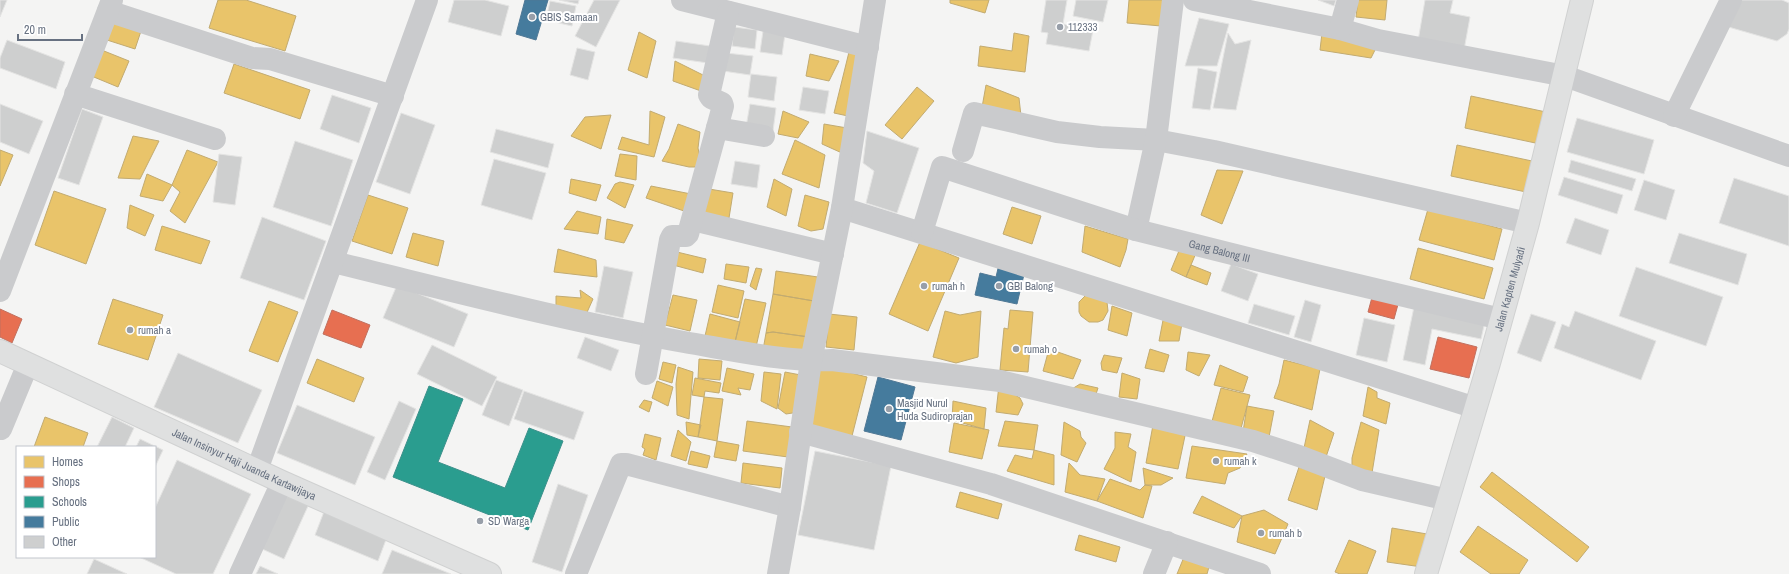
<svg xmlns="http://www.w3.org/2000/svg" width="1789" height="574" viewBox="0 0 1789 574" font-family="'Archivo Narrow',sans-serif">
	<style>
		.homes { fill: #e9c46a; stroke: #c2ab71 }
		.shops { fill: #e76f51; stroke: #c1705f }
		.schools { fill: #2a9d8f; stroke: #3c908b }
		.public { fill: #457b9d; stroke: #4f7895 }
		.building { fill: #cecfcf; stroke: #e4e4e3 }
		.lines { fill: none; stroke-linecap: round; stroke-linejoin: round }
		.secondary-casing { stroke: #d0d1d1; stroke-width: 24 }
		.minor { stroke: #cacbcd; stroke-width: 22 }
		.secondary { stroke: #dfe0e0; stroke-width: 22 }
		.poi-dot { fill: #989fa9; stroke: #fff; stroke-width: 1.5 }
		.labels { text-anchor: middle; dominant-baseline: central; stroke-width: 4; stroke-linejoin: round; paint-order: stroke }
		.poi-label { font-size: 11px; fill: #677181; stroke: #fff; text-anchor: start }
		.street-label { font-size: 11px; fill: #677181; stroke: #fff }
	</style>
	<rect width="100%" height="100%" fill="#f4f4f3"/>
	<path class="homes" d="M 218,0 L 246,0 L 296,16 L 285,51 L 209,28 Z
		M 950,0 L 989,0 L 985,13 L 950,3 Z
		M 1129,0 L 1163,0 L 1161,26 L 1127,23 Z
		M 1358,0 L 1387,0 L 1385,20 L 1356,17 Z
		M 113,19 L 142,28 L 135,49 L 107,40 Z
		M 639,32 L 656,41 L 647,78 L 628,70 Z
		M 1014,33 L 1029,36 L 1025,72 L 978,66 L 980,46 L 1012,51 Z
		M 1322,33 L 1378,44 L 1371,58 L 1320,50 Z
		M 99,49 L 129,61 L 118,87 L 89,75 Z
		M 849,52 L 862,55 L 848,116 L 834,113 Z
		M 810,54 L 839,61 L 829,81 L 806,76 Z
		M 675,61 L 707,77 L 701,91 L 673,81 Z
		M 234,64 L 310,90 L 300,119 L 224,93 Z
		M 986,85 L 1019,98 L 1021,116 L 981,113 Z
		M 917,87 L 934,101 L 902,139 L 885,125 Z
		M 1471,96 L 1546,112 L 1540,144 L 1465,128 Z
		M 650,111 L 665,117 L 654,157 L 618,149 L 622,137 L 649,145 Z
		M 783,111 L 809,122 L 798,138 L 778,134 Z
		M 611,115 L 601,149 L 571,136 L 585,117 Z
		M 678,124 L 700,132 L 698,148 L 702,167 L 689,167 L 662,161 L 669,149 Z
		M 824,124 L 847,128 L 842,153 L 822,144 Z
		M 133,136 L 159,141 L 140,179 L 118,178 Z
		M 795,140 L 825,155 L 819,188 L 782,174 Z
		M 1457,145 L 1532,161 L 1526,192 L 1451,176 Z
		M 0,150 L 13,155 L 0,186 Z
		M 187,150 L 218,162 L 185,223 L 170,211 L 180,192 L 172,185 Z
		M 620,154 L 637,156 L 636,180 L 615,176 Z
		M 1217,170 L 1243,171 L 1222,224 L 1201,215 Z
		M 147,174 L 172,185 L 163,201 L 140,196 Z
		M 571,179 L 601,185 L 596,201 L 569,193 Z
		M 774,179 L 792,189 L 786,216 L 767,207 Z
		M 620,182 L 634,185 L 625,208 L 607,198 L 615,184 Z
		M 651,186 L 691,194 L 687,212 L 646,198 Z
		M 709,189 L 733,193 L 729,218 L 704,214 Z
		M 54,191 L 106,209 L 86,264 L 35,245 Z
		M 368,195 L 408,208 L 392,254 L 352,241 Z
		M 805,195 L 829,202 L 823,229 L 811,231 L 798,226 Z
		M 130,205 L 154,215 L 145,236 L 127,228 Z
		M 1012,207 L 1041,216 L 1032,244 L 1003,234 Z
		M 1428,209 L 1502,229 L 1494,260 L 1419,240 Z
		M 577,211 L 601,217 L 598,234 L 564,229 Z
		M 607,219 L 633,225 L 624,243 L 605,239 Z
		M 162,226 L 210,241 L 201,264 L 155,250 Z
		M 1085,226 L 1128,239 L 1126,250 L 1120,267 L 1082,252 Z
		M 413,233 L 444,241 L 438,266 L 406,257 Z
		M 920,242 L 959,258 L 928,331 L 889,314 Z
		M 1181,246 L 1196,253 L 1186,277 L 1171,270 Z
		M 1418,248 L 1493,268 L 1484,299 L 1410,279 Z
		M 558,249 L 596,260 L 597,277 L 554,272 Z
		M 677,252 L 706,259 L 703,273 L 673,265 Z
		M 726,264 L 749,267 L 746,283 L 724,279 Z
		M 1191,265 L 1211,273 L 1207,285 L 1186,277 Z
		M 756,268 L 762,269 L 756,290 L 750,286 Z
		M 776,271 L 818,277 L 814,301 L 773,294 Z
		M 718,285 L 744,291 L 738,318 L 712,312 Z
		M 580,290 L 593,299 L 584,319 L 556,309 L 556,296 L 581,298 Z
		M 773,294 L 814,301 L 809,337 L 773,332 L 766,333 Z
		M 673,295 L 697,300 L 690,331 L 665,325 Z
		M 1086,295 L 1107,302 L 1108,311 L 1103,320 L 1098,322 L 1089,322 L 1081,316 L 1079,312 L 1079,302 Z
		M 113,299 L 163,315 L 148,360 L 98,344 Z
		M 745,299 L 766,303 L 756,347 L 735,342 Z
		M 269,301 L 298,312 L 278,362 L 249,351 Z
		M 1112,306 L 1132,313 L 1127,336 L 1108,330 Z
		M 1010,310 L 1033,312 L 1028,372 L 1000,370 L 1004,328 L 1008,329 Z
		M 945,311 L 960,315 L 981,311 L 978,357 L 956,363 L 933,357 Z
		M 710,314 L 740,322 L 735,342 L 705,336 Z
		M 829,314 L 857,317 L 854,350 L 826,347 Z
		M 1164,315 L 1182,323 L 1179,341 L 1159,341 Z
		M 773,332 L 809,337 L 806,355 L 763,350 L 766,333 Z
		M 1049,349 L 1081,360 L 1073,379 L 1043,371 Z
		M 1150,349 L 1169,355 L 1164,372 L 1145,368 Z
		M 1188,352 L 1210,355 L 1199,376 L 1186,370 Z
		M 1104,355 L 1122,358 L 1117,373 L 1102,370 L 1101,363 Z
		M 317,359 L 364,378 L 354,402 L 307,383 Z
		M 699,359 L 722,361 L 720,380 L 698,378 Z
		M 1284,360 L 1320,369 L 1312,410 L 1274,398 L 1279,384 Z
		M 663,362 L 676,365 L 672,383 L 659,379 Z
		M 820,365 L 867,377 L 852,436 L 806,424 Z
		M 1220,365 L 1248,377 L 1243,392 L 1214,385 Z
		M 678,367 L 693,372 L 689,419 L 677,415 L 676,384 Z
		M 727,368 L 754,374 L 750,390 L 738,388 L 741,395 L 722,391 Z
		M 764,372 L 781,374 L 777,409 L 761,401 Z
		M 785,372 L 806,376 L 799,412 L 786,414 L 778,408 Z
		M 1122,373 L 1140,379 L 1137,399 L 1119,397 Z
		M 695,378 L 721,383 L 719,393 L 705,391 L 704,397 L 692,395 Z
		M 657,381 L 673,387 L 668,406 L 652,398 Z
		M 1080,384 L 1098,388 L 1095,397 L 1067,392 Z
		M 999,385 L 1020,398 L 1023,404 L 1018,415 L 996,412 Z
		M 1368,387 L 1377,392 L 1377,398 L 1390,403 L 1386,424 L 1363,416 Z
		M 1221,388 L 1250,395 L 1240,432 L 1211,425 Z
		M 704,397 L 723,399 L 717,441 L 698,437 Z
		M 644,400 L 652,402 L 649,412 L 639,407 Z
		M 953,401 L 986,408 L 984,429 L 952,420 Z
		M 1247,406 L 1274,411 L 1269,437 L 1243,432 Z
		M 45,417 L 88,433 L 83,447 L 34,447 Z
		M 1310,420 L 1334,433 L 1326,457 L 1304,448 Z
		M 747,421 L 792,427 L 788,457 L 743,451 Z
		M 1005,421 L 1038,425 L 1034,450 L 998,446 Z
		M 686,422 L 701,425 L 698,437 L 687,435 Z
		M 1064,422 L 1080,431 L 1081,437 L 1086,443 L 1077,462 L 1061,455 Z
		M 1361,422 L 1379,430 L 1372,473 L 1352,472 L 1352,458 Z
		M 954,423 L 989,430 L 982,459 L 949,452 Z
		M 1153,425 L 1186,431 L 1178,469 L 1146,463 Z
		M 678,430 L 691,442 L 686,461 L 671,456 Z
		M 1115,432 L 1131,434 L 1128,447 L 1136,452 L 1131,482 L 1104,469 L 1115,448 Z
		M 645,434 L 661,438 L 656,460 L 643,455 L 645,449 L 642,447 Z
		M 717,441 L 739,445 L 736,461 L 714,457 Z
		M 1192,446 L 1247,454 L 1240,468 L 1228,473 L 1225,484 L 1186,478 Z
		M 1034,450 L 1054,455 L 1054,485 L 1007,471 L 1015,455 L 1032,459 Z
		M 691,451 L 710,456 L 707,468 L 688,464 Z
		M 743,463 L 782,468 L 780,488 L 741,483 Z
		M 1069,463 L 1080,475 L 1105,479 L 1097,501 L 1065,492 Z
		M 1299,467 L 1325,476 L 1317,510 L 1288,500 Z
		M 1143,468 L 1173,478 L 1161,485 L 1145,485 Z
		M 1492,472 L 1589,547 L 1577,562 L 1480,487 Z
		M 1110,479 L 1140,490 L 1145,485 L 1152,486 L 1143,518 L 1097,501 Z
		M 960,492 L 1002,504 L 998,519 L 956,507 Z
		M 1202,496 L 1242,516 L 1234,528 L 1193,513 Z
		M 1264,510 L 1288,524 L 1275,554 L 1237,542 L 1242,516 Z
		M 1478,526 L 1528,560 L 1519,574 L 1491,574 L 1460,552 Z
		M 1392,528 L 1427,534 L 1422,567 L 1387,562 Z
		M 1079,535 L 1120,547 L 1116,562 L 1075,550 Z
		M 1349,540 L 1376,551 L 1367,574 L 1340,574 L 1335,572 Z
		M 1184,557 L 1209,567 L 1207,574 L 1177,574 Z"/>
	<path class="shops" d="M 1374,290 L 1400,297 L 1394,319 L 1368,312 Z
		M 0,309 L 22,319 L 12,343 L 0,337 Z
		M 332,310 L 370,325 L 361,348 L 323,334 Z
		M 1438,337 L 1477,347 L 1469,378 L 1430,369 Z"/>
	<path class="schools" d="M 429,386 L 463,399 L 438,462 L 505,488 L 529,428 L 563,441 L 528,530 L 393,477 Z"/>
	<path class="public" d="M 525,0 L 548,0 L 536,40 L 516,34 Z
		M 1000,260 L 1026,266 L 1017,304 L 975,295 L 980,273 L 996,277 Z
		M 878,377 L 915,387 L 901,440 L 864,431 Z"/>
	<path class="building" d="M 0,0 L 7,0 L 0,17 Z
		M 454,0 L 485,0 L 509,6 L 501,36 L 448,22 Z
		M 559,0 L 579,0 L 578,4 Z
		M 594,0 L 620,0 L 596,47 L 575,36 Z
		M 1046,0 L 1067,0 L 1063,24 L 1093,30 L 1089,51 L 1046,44 L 1048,33 L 1041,32 Z
		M 1076,0 L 1108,0 L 1103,22 L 1073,16 Z
		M 1318,0 L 1336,0 L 1334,6 Z
		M 1425,0 L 1453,0 L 1450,13 L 1470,17 L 1464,50 L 1418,41 Z
		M 1739,0 L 1782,0 L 1789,3 L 1789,29 L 1787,34 L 1777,41 L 1725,26 Z
		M 550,1 L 576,6 L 572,26 L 546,20 Z
		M 1199,18 L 1229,24 L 1217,66 L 1185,66 Z
		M 734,27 L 757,30 L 755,49 L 732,46 Z
		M 763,31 L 785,34 L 782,55 L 760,52 Z
		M 1228,33 L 1235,44 L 1251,40 L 1236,110 L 1213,108 Z
		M 7,40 L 65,62 L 56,89 L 0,68 L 0,58 Z
		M 676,41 L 710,46 L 708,63 L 673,58 Z
		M 577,48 L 595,52 L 588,80 L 570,75 Z
		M 726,53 L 753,56 L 750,75 L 723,71 Z
		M 1198,68 L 1217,72 L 1210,110 L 1192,108 Z
		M 751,74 L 777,77 L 774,101 L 748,97 Z
		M 803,87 L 829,91 L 825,114 L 799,110 Z
		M 332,95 L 371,108 L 359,143 L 320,129 Z
		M 0,104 L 43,121 L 29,154 L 0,142 Z
		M 750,104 L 776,108 L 773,131 L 746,127 Z
		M 82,109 L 103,117 L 79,185 L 58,178 Z
		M 401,113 L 435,125 L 410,194 L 376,182 Z
		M 1577,118 L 1654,140 L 1644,174 L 1567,152 Z
		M 496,129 L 554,144 L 548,168 L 490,152 Z
		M 867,131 L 919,148 L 897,213 L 866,203 L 874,171 L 863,163 Z
		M 295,141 L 353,160 L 331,226 L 273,207 Z
		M 219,154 L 242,157 L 235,205 L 213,202 Z
		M 494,159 L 546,173 L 532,220 L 481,205 Z
		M 1571,160 L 1636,179 L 1632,191 L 1568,172 Z
		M 735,161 L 760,165 L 757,188 L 731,184 Z
		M 1564,177 L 1623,195 L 1617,214 L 1558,195 Z
		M 1734,178 L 1789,196 L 1789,246 L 1719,223 Z
		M 1644,180 L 1675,190 L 1666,220 L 1634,210 Z
		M 262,217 L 326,241 L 304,300 L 240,278 Z
		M 1575,218 L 1609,230 L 1601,255 L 1566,243 Z
		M 1679,233 L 1747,254 L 1738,285 L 1669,263 Z
		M 1231,264 L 1258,274 L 1248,301 L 1221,291 Z
		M 604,266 L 633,272 L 623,318 L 595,312 Z
		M 1636,267 L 1723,297 L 1706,346 L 1619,316 Z
		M 397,285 L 468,314 L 454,347 L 383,318 Z
		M 1305,300 L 1321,305 L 1311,342 L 1294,337 Z
		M 1415,302 L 1486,317 L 1481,339 L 1432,329 L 1425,365 L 1403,360 Z
		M 1254,304 L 1295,316 L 1289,335 L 1248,323 Z
		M 1575,311 L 1656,341 L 1641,380 L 1554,348 L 1562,324 L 1569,327 Z
		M 1531,314 L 1556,322 L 1541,362 L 1517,353 Z
		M 1364,318 L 1395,325 L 1387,362 L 1356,355 Z
		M 585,337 L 619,350 L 611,371 L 577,358 Z
		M 432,345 L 497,377 L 482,406 L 417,374 Z
		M 178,353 L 262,390 L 238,443 L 154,407 Z
		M 496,380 L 523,390 L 509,426 L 482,415 Z
		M 524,391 L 584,412 L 574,440 L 514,419 Z
		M 399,401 L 416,409 L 385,480 L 367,472 Z
		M 297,405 L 375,437 L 355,485 L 277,453 Z
		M 112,417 L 134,428 L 125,447 L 97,447 Z
		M 140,439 L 163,450 L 155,467 L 155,447 L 136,447 Z
		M 815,451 L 891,466 L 874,550 L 798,535 Z
		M 177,460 L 251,494 L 213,574 L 176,574 L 139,557 L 155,557 L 155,508 Z
		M 558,484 L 588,495 L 562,572 L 532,562 Z
		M 285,493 L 309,504 L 284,559 L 260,548 Z
		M 325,509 L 387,537 L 378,561 L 315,535 Z
		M 392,550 L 451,574 L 382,574 Z
		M 94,559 L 127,574 L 87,574 Z
		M 260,566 L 278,574 L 256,574 Z"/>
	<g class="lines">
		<g class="secondary-casing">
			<g id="secondary">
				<path id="s2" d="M 0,351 L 282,482 L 490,574"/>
				<path id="s3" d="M 1426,574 L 1489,363 L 1528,223 L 1582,0"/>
			</g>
		</g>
		<g class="minor">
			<path d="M 682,0 L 868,47"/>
			<path d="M 1194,0 L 1340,29 L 1378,40 L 1565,76 L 1789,156"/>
			<path d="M 108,11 L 252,58 L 270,59 L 393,96"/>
			<path d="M 1340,29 L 1348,0"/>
			<path d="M 75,94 L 215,139"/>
			<path d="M 1674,116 L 1731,0"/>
			<path d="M 717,128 L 764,136"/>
			<path d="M 963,151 L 974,113 L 1057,132 L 1100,137 L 1156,140 L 1214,151 L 1528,223"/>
			<path d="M 842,208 L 1476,408"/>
			<path d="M 693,220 L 833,254"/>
			<path d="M 1136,230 L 1156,140 L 1173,0"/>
			<path id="s1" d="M 922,232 L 942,167 L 1136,230 L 1316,275 L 1501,319"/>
			<path d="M 333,262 C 449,290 566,321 684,342 C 732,350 784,362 832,360 L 1000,381 L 1253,441 L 1299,456 L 1362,480 L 1448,500"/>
			<path d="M 0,291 L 112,0"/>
			<path d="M 646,374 L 670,240 L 672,236 L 686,236 L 688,234 L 723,106 L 722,103 L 711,98 L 709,95 L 728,12"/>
			<path d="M 1,429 L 28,364"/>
			<path d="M 800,432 L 991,484 L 1260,574"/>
			<path d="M 257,470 L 427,0"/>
			<path d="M 240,574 L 282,482"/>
			<path d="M 576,574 L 621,464 L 626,464 L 790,507"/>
			<path d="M 778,574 L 790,507 L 811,361 L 842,208 L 875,0"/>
			<path d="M 1154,574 L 1167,542"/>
		</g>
		<use href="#secondary" class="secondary"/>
	</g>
	<g class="poi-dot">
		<circle cx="532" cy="17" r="4"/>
		<circle cx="1060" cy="27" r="4"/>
		<circle cx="924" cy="286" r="4"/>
		<circle cx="999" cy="286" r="4"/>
		<circle cx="130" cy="330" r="4"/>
		<circle cx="1016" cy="349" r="4"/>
		<circle cx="889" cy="409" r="4"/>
		<circle cx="1216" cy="461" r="4"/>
		<circle cx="480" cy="521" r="4"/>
		<circle cx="1261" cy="533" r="4"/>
	</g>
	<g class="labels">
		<g class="poi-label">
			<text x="540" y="17">GBIS Samaan</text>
			<text x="1068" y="27">112333</text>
			<text x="932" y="286">rumah h</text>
			<text x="1007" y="286">GBI Balong</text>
			<text x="138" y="330">rumah a</text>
			<text x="1024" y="349">rumah o</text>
			<text x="897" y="403">Masjid Nurul<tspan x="897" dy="13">Huda Sudiroprajan</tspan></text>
			<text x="1224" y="461">rumah k</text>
			<text x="488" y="521">SD Warga</text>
			<text x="1269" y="533">rumah b</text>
		</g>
		<g class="street-label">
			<text stroke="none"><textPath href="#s1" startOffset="358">Gang Balong III</textPath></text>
			<text stroke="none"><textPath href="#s3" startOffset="297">Jalan Kapten Mulyadi</textPath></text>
			<text stroke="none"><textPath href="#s2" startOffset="269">Jalan Insinyur Haji Juanda Kartawijaya</textPath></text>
		</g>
	</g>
	<rect x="16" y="446" width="140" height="112" fill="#ffffff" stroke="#c2c6cd"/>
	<rect x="24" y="456" width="20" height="12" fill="#e9c46a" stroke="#c2c6cd"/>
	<text x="52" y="466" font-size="12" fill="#677181">Homes</text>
	<rect x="24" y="476" width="20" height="12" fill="#e76f51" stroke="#c2c6cd"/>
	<text x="52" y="486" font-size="12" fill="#677181">Shops</text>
	<rect x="24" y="496" width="20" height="12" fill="#2a9d8f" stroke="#c2c6cd"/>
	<text x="52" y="506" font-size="12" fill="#677181">Schools</text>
	<rect x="24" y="516" width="20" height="12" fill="#457b9d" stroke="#c2c6cd"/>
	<text x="52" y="526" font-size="12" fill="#677181">Public</text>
	<rect x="24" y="536" width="20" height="12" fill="#cecfcf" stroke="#c2c6cd"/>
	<text x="52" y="546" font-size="12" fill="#677181">Other</text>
	<path d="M18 34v6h64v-6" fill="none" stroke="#677181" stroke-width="2"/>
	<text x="24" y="34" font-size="12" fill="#677181" stroke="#ffffff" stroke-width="3" paint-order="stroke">20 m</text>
</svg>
